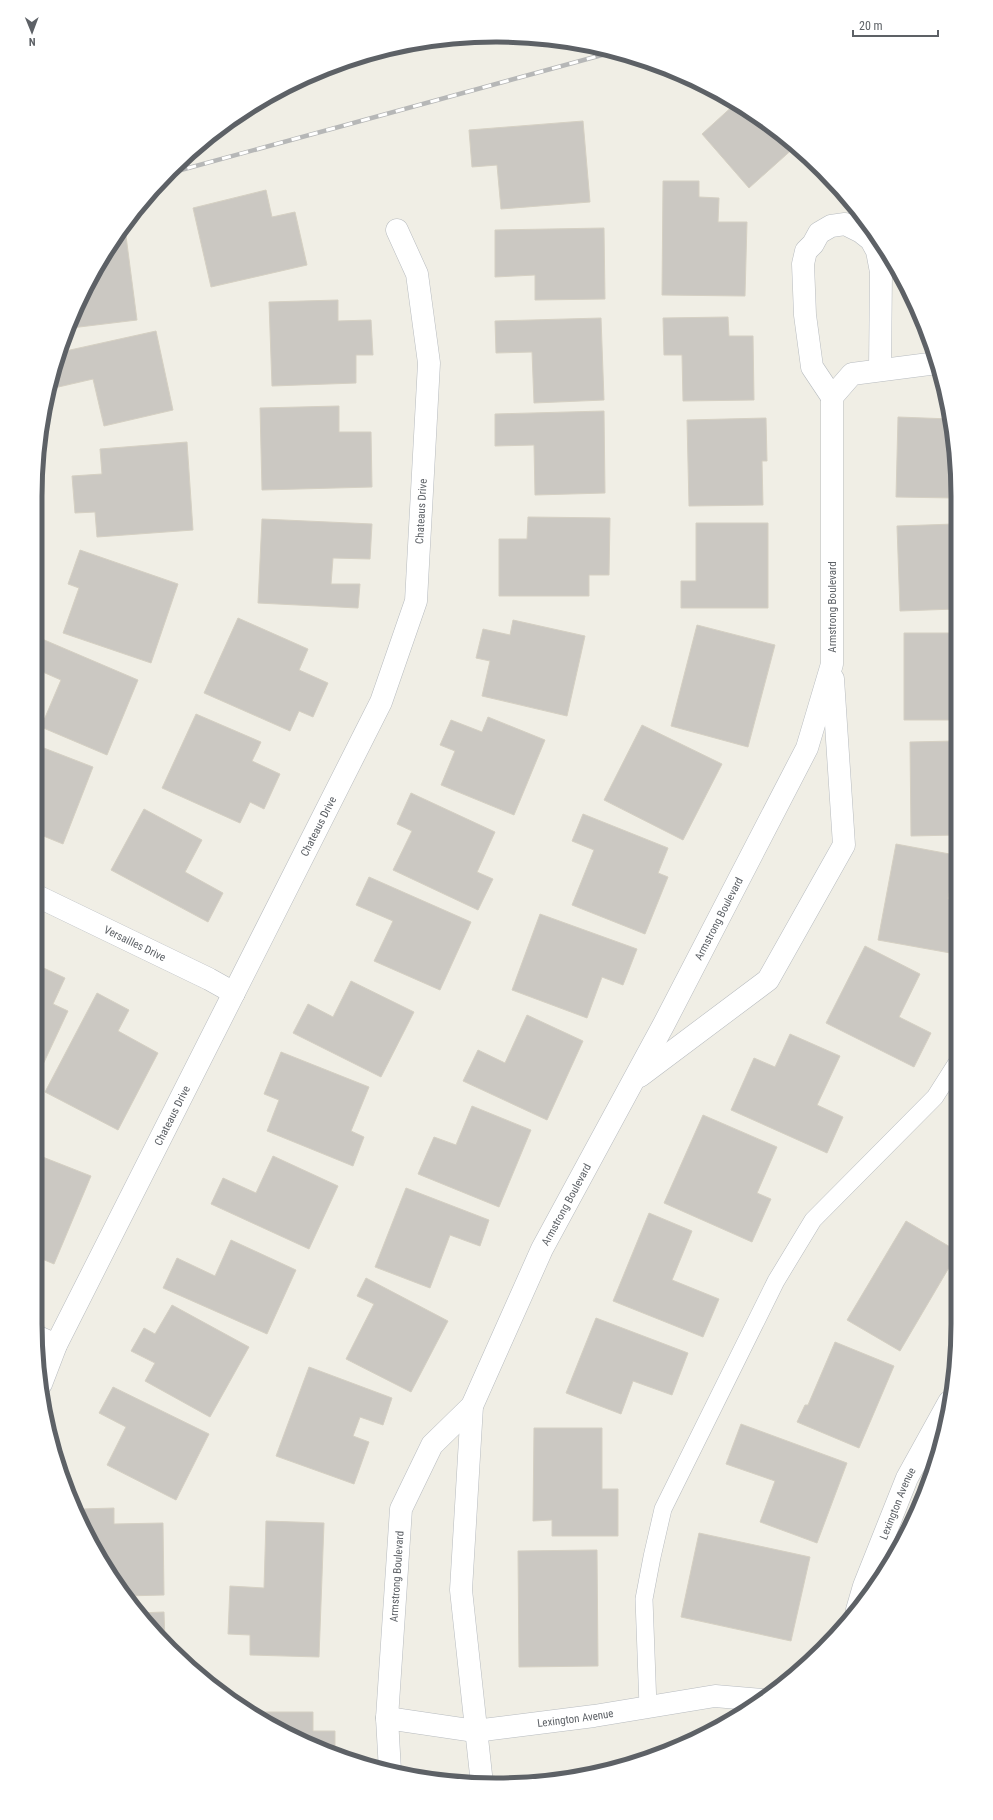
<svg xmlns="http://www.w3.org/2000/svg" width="993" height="1820" viewBox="0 0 993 1820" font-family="'Roboto Condensed',sans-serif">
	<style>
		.building { fill: #cbc8c2; stroke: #d5d0c3 }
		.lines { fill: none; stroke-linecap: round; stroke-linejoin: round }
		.service-casing { stroke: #b7bbbf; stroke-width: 18 }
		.minor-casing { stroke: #b7bbbf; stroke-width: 23 }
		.service { stroke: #fff; stroke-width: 17 }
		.minor { stroke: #fff; stroke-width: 22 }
		.rail-casing { stroke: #b6b7b7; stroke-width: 4.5 }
		.rail { stroke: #fff; stroke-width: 3; stroke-dasharray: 9; stroke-linecap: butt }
		.labels { text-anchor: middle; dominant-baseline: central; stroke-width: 3; stroke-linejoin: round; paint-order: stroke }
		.street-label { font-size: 11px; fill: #5d6166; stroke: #fff }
		.rim { fill: none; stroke: #5d6166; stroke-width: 5 }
	</style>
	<rect width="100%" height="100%" fill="#f0eee5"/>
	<path class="building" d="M 736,103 L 796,146 L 749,188 L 702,134 Z
		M 583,121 L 590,202 L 501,209 L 497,165 L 472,167 L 469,130 Z
		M 663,181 L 699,181 L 699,197 L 719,198 L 718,222 L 747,222 L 745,296 L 662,295 Z
		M 266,190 L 272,217 L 295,212 L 307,265 L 211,287 L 193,208 Z
		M 604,228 L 605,299 L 535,300 L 535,275 L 495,277 L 495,230 Z
		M 126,236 L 137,320 L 71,328 L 97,266 L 118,237 Z
		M 338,300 L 338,321 L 371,320 L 373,355 L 356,355 L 356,383 L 272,386 L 269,302 Z
		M 728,317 L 729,336 L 753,336 L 754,400 L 683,401 L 682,355 L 664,355 L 663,318 Z
		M 601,318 L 604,400 L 534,403 L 532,352 L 496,353 L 495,321 Z
		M 156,331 L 173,410 L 104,426 L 93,379 L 54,388 L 51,375 L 61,352 Z
		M 339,406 L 339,432 L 371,432 L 372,487 L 262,490 L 260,408 Z
		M 604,411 L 605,493 L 535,495 L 534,445 L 495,446 L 495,414 Z
		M 898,417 L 950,419 L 954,436 L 954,498 L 896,497 Z
		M 766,418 L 767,461 L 762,461 L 763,505 L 689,506 L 687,420 Z
		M 187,442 L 193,530 L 97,537 L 95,512 L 75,513 L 72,476 L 102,474 L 100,449 Z
		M 528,517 L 610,518 L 609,575 L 589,575 L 589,596 L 499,596 L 499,539 L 527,539 Z
		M 262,519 L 372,524 L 370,559 L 333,558 L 331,584 L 360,584 L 358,608 L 258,603 Z
		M 696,523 L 768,523 L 768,608 L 681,608 L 681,581 L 696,581 Z
		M 954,524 L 955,609 L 900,611 L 897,526 Z
		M 80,550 L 178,584 L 151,663 L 63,633 L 79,588 L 68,584 Z
		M 238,618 L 308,649 L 299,670 L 328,683 L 313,717 L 299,711 L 290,731 L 204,693 Z
		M 513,620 L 585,636 L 567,716 L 482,696 L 490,661 L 476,658 L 483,629 L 510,635 Z
		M 697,625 L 775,645 L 748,747 L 671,726 Z
		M 904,633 L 955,633 L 955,720 L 904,720 Z
		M 42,639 L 138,680 L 107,755 L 41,727 L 61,680 L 36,669 L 36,653 Z
		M 196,714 L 261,742 L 252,761 L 280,774 L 264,809 L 250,802 L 240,823 L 162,788 Z
		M 488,717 L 545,740 L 514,815 L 441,785 L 455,751 L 440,745 L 451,720 L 482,732 Z
		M 642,725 L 722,764 L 683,840 L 604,800 Z
		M 955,741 L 955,835 L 911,836 L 910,742 Z
		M 36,745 L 93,767 L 63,844 L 36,833 Z
		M 411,793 L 495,832 L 477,872 L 493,879 L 478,910 L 393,870 L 412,831 L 397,824 Z
		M 144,809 L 202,840 L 185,872 L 223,893 L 208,922 L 111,870 Z
		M 583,814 L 668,848 L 658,873 L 668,877 L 645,934 L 572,905 L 594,850 L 572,841 Z
		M 896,844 L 955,855 L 948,899 L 956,900 L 956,954 L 878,940 Z
		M 369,877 L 471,922 L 440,990 L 374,961 L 393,921 L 356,905 Z
		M 540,914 L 637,949 L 623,985 L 602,977 L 587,1018 L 512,990 Z
		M 865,946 L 920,974 L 899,1017 L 931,1033 L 914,1067 L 826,1023 Z
		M 35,964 L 65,978 L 53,1004 L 68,1011 L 39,1073 L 35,1071 Z
		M 351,981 L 414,1012 L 381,1077 L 293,1033 L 308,1004 L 333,1017 Z
		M 97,993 L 129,1010 L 118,1031 L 158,1053 L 118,1130 L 45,1092 Z
		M 527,1015 L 583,1041 L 547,1120 L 463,1081 L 478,1050 L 505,1063 Z
		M 790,1034 L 840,1056 L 817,1105 L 843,1117 L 827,1153 L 731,1110 L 754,1058 L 775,1067 Z
		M 281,1052 L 369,1087 L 351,1131 L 364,1137 L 353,1166 L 267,1131 L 279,1100 L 264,1094 Z
		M 472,1106 L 531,1130 L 499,1207 L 418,1174 L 434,1137 L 456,1145 Z
		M 703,1115 L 777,1147 L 757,1193 L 771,1199 L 752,1242 L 664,1203 Z
		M 35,1154 L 91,1176 L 54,1264 L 35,1256 Z
		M 273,1156 L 338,1186 L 309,1249 L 211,1204 L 223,1178 L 256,1193 Z
		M 406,1188 L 489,1220 L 480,1246 L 450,1235 L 430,1288 L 375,1267 Z
		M 649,1213 L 692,1231 L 672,1280 L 719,1299 L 703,1337 L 613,1301 Z
		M 906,1221 L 957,1251 L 957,1254 L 900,1351 L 847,1320 Z
		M 231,1240 L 296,1270 L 267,1334 L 163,1288 L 177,1258 L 215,1276 Z
		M 366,1278 L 448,1321 L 411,1392 L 346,1359 L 374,1304 L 357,1296 Z
		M 172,1305 L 249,1347 L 210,1417 L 145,1381 L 155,1363 L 131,1351 L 144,1328 L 155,1334 Z
		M 596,1318 L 688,1353 L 672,1395 L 633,1381 L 621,1414 L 566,1393 Z
		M 835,1342 L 894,1366 L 859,1448 L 797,1422 L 805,1405 L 808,1405 Z
		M 309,1367 L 392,1398 L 383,1425 L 360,1417 L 353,1436 L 369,1442 L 354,1484 L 276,1456 Z
		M 113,1387 L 209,1434 L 176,1500 L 107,1465 L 126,1427 L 99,1413 Z
		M 741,1424 L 847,1463 L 817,1543 L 760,1522 L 775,1481 L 726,1464 Z
		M 534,1428 L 602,1428 L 602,1489 L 618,1489 L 618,1536 L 552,1536 L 552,1520 L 533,1521 Z
		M 114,1508 L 114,1524 L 163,1523 L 164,1595 L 124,1596 L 97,1554 L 94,1549 L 94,1532 L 87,1532 L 82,1521 L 82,1509 Z
		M 266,1521 L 324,1523 L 319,1657 L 250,1655 L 250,1635 L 228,1634 L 230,1586 L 264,1588 Z
		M 699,1533 L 810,1557 L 791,1641 L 681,1617 Z
		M 597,1550 L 598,1666 L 519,1667 L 518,1551 Z
		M 164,1612 L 165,1642 L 138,1613 Z
		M 249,1712 L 313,1712 L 313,1731 L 335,1731 L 335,1755 L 320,1750 Z"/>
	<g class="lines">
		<g class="service-casing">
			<path id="service" d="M 648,1707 L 644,1599 L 652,1557 L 663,1509 L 776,1281 L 813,1220 L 935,1097 L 956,1064"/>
		</g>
		<g class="minor-casing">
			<g id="minor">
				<path d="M 832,397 L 812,367 L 805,315 L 803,264 L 806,251 L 813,244 L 819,233 L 831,226 L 845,224 L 861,232 L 871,240 L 877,251 L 881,272 L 880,370"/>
				<path id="s1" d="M 35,895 L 209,979 L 234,993"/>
				<path d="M 640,1076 L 768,980 L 844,845 L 833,679"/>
				<path d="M 36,1336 L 56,1345"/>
				<path id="s2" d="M 41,1384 L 56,1345 L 381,702 L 416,601 L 429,363 L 417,274 L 397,230"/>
				<path id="s3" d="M 857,1610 L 864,1586 L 907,1478 L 949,1402"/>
				<path id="s4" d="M 387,1718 L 475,1731 L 594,1716 L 715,1696 L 762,1700"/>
				<path id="s5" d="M 390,1771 L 387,1718 L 401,1509 L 432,1445 L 472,1406"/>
				<path id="s6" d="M 482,1784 L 461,1590 L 472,1406 L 542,1249 L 664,1024 L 807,748 L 832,664 L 832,397 L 852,374 L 937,363"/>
			</g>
		</g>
		<use href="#service" class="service"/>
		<use href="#minor" class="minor"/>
		<g class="rail-casing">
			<path id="rail" d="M 170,173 L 613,52"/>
		</g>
		<use href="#rail" class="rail"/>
	</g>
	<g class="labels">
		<g class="street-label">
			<text stroke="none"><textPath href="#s2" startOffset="959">Chateaus Drive</textPath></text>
			<text transform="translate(832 607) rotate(-90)">Armstrong Boulevard</text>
			<text stroke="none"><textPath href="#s2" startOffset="623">Chateaus Drive</textPath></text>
			<text stroke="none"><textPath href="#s6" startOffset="926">Armstrong Boulevard</textPath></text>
			<text stroke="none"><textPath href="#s1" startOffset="111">Versailles Drive</textPath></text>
			<text stroke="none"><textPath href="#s2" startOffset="299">Chateaus Drive</textPath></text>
			<text stroke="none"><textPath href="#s6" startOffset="602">Armstrong Boulevard</textPath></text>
			<text stroke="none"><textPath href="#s3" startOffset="114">Lexington Avenue</textPath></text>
			<text stroke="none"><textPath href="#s5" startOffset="195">Armstrong Boulevard</textPath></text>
			<text stroke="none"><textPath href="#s4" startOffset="190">Lexington Avenue</textPath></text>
		</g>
	</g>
	<path d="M0 0H993V1820H0ZM496 42H497A454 454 0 0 1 951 496V1324A454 454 0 0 1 497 1778H496A454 454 0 0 1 42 1324V496A454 454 0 0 1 496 42Z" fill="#fff" fill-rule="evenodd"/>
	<path class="rim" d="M496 42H497A454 454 0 0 1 951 496V1324A454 454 0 0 1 497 1778H496A454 454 0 0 1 42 1324V496A454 454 0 0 1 496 42Z"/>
	<g transform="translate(32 32) rotate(179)" stroke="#ffffff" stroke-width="3" paint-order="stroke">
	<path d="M0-3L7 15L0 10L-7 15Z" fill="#5d6166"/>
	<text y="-6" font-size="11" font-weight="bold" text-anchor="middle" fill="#5d6166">N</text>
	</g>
	<path d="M853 30v6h85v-6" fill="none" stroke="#5d6166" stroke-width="2"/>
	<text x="859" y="30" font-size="12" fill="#5d6166" stroke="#ffffff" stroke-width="3" paint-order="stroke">20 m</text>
</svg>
